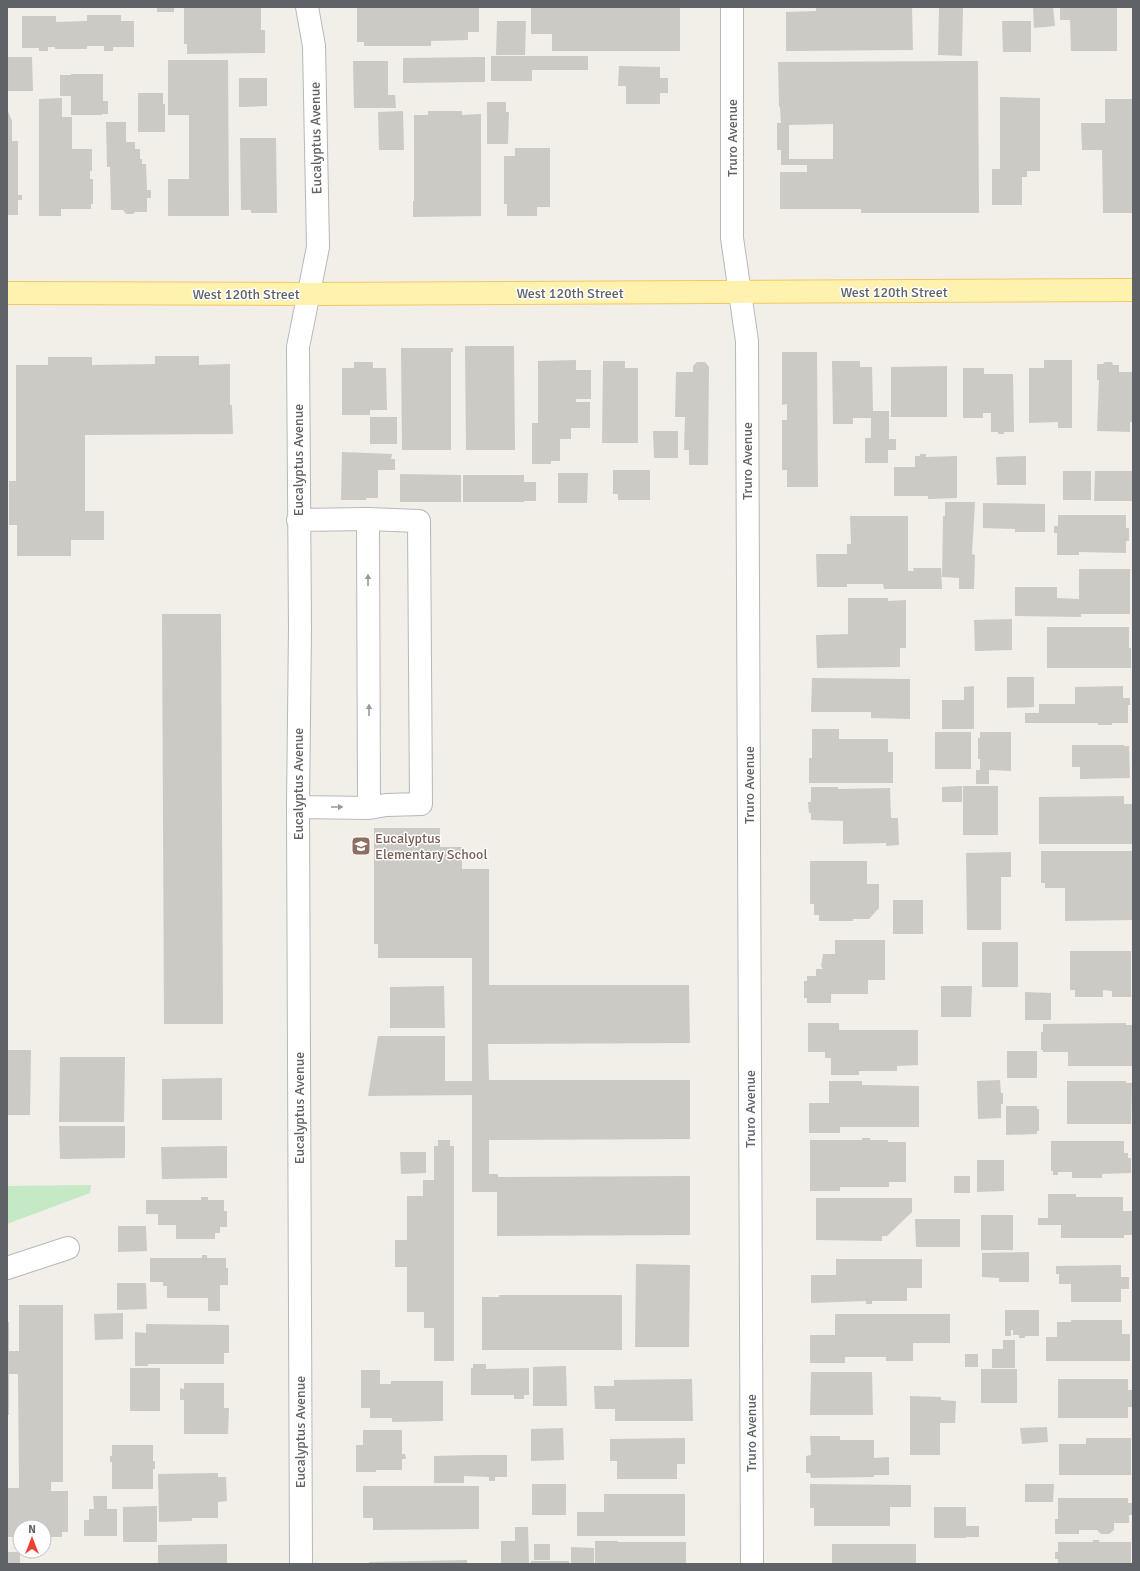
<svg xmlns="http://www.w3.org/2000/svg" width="1140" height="1571" viewBox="0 0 1140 1571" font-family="Signika,sans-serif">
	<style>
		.green { fill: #c5e8c5 }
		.building { fill: #cccac5; fill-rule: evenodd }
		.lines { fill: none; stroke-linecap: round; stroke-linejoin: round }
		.minor-casing { stroke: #b5b8bc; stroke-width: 24 }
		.major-casing { stroke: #f2c960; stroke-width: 24 }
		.minor { stroke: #fff; stroke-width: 22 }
		.major { stroke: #fff2af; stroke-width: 22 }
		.oneway { fill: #979a9d }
		.labels { text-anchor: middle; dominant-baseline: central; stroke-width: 3; stroke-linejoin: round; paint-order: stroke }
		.street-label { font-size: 14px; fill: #5f6368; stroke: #fff }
		.education-label { font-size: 14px; fill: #785e54; stroke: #fff; text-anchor: start }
	</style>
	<rect width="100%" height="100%" fill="#f1efe8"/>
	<path class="green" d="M 91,1185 L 90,1193 L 7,1224 L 7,1186 Z"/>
	<path class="building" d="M 157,7 L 174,7 L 174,12 L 157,12 Z
		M 184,7 L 261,7 L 261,30 L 265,30 L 265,53 L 187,54 L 187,44 L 184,44 Z
		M 357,7 L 479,7 L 479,32 L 468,32 L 468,40 L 431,41 L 431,46 L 364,46 L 364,42 L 357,42 Z
		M 531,7 L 680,7 L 680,51 L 552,51 L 552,34 L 531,34 Z
		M 816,7 L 912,7 L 913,50 L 786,51 L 786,12 L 816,11 Z
		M 939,7 L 963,7 L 962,56 L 938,55 Z
		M 1033,7 L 1053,7 L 1055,26 L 1034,28 Z
		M 1060,7 L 1117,7 L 1117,51 L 1071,51 L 1070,20 L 1060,20 Z
		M 87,15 L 121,15 L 121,21 L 134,21 L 134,47 L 113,47 L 113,51 L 104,51 L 104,46 L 87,46 L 87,49 L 55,49 L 55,47 L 48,47 L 48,51 L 39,51 L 39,48 L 22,48 L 22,16 L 56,16 L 56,22 L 87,21 Z
		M 497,21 L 526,21 L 525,55 L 496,55 Z
		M 1002,21 L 1031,21 L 1031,52 L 1003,52 Z
		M 491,56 L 588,56 L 588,70 L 532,70 L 532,81 L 491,81 Z
		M 7,57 L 32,57 L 33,91 L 7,91 Z
		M 485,57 L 485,82 L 403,83 L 403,58 Z
		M 168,60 L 228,60 L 229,216 L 168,216 L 168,179 L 189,179 L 189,115 L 168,115 Z
		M 353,61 L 388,61 L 388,95 L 395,95 L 396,108 L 354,108 Z
		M 978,61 L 979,213 L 861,213 L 861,209 L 780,209 L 780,172 L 807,172 L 807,165 L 781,165 L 781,150 L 777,150 L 777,123 L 781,123 L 780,107 L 779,107 L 778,62 ZM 833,124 L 833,159 L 789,159 L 789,125 Z
		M 619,66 L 660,67 L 660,78 L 668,78 L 668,93 L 660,93 L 660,104 L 626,104 L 626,86 L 618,86 Z
		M 71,74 L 103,74 L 103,101 L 108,101 L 108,114 L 102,114 L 102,115 L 71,115 L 71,96 L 60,96 L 60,75 L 71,75 Z
		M 239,78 L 267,78 L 267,106 L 239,107 Z
		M 138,93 L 163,93 L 163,104 L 165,104 L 165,132 L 138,132 Z
		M 1000,97 L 1040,98 L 1040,171 L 1027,171 L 1027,177 L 1022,177 L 1022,205 L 992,205 L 992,169 L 1000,169 Z
		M 62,98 L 62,117 L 72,117 L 72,149 L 92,149 L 92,171 L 90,171 L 90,179 L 93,179 L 93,204 L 91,204 L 91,209 L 61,209 L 61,216 L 39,216 L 39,99 Z
		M 1105,99 L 1133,99 L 1133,213 L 1103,213 L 1102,150 L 1082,150 L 1081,123 L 1105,123 Z
		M 487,102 L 506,102 L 506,112 L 509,112 L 508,144 L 487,144 Z
		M 7,109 L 12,121 L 12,141 L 18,141 L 18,195 L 22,195 L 22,200 L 18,200 L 18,215 L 7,215 Z
		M 403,111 L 404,150 L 379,150 L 378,112 Z
		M 428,111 L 462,111 L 462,115 L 481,114 L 481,216 L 413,217 L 413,201 L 414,201 L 414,115 L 428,115 Z
		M 106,122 L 126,122 L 126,142 L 135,142 L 135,149 L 140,149 L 140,159 L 142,159 L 142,164 L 146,164 L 147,190 L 151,190 L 151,198 L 147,198 L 147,212 L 135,212 L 133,214 L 126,214 L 123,210 L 111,210 L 110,167 L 107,167 Z
		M 240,138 L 276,138 L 277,213 L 251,213 L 251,210 L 241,210 Z
		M 515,148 L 550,148 L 550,207 L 537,207 L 537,216 L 507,216 L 507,204 L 504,204 L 504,156 L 515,156 Z
		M 465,346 L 514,346 L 515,450 L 466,450 Z
		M 401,348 L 453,348 L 453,352 L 451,352 L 451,450 L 402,450 Z
		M 782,352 L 817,352 L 818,487 L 787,487 L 787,470 L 782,470 L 782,420 L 787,420 L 787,404 L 782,405 Z
		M 155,356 L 199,356 L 199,365 L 230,364 L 230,405 L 232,405 L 233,434 L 85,435 L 85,511 L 104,511 L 104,540 L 71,540 L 71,556 L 17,556 L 17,525 L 9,525 L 9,481 L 16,481 L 16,365 L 48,365 L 48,357 L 92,357 L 92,365 L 155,364 Z
		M 576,360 L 576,370 L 591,370 L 591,399 L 576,399 L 576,402 L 590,402 L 590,428 L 571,428 L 571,439 L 560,439 L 560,461 L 551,461 L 551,464 L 532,464 L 532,423 L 538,423 L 538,361 Z
		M 1044,360 L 1072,360 L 1072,428 L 1058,428 L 1058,422 L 1029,423 L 1029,368 L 1044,368 Z
		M 603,361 L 625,361 L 625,368 L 638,368 L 638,443 L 602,443 Z
		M 832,361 L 860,361 L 860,367 L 872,367 L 873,411 L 889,411 L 889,439 L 896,439 L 896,450 L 888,450 L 888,463 L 865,463 L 865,438 L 871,438 L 871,418 L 853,418 L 853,424 L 833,424 Z
		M 354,362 L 373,362 L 373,368 L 386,368 L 387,410 L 370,410 L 370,415 L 342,415 L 342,368 L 354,368 Z
		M 697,362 L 705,362 L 709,367 L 708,465 L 689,465 L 689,450 L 684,450 L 685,417 L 675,417 L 676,372 L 693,372 L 693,366 Z
		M 1105,362 L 1112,362 L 1113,365 L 1119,365 L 1119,372 L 1133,372 L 1133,422 L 1130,422 L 1130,432 L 1097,431 L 1099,380 L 1097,380 L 1097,364 L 1103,364 Z
		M 947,366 L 947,417 L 891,417 L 891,367 Z
		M 963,368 L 984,368 L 984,374 L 1013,374 L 1014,432 L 1004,432 L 1004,434 L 998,434 L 998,432 L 991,432 L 991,413 L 983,413 L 983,418 L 963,418 Z
		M 370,417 L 397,417 L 397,444 L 370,444 Z
		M 653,431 L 678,431 L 678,458 L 654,458 Z
		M 342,452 L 392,454 L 391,459 L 395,459 L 395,470 L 378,470 L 378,498 L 366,498 L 366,500 L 341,500 Z
		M 920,454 L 926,454 L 926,457 L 957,456 L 957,498 L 928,499 L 928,496 L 894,496 L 894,467 L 915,467 L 915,456 L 920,456 Z
		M 1026,456 L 1026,485 L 997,485 L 996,457 Z
		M 613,470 L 650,470 L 650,500 L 618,500 L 618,494 L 613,494 Z
		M 1063,471 L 1091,471 L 1091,500 L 1063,500 Z
		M 1095,471 L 1133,471 L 1133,501 L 1094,501 Z
		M 558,473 L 588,473 L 587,503 L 558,503 Z
		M 400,474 L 461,475 L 461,502 L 400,502 Z
		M 463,475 L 524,475 L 524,482 L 536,482 L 536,501 L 524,501 L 524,502 L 463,502 Z
		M 945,502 L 975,502 L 972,554 L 975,555 L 974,589 L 959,589 L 959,578 L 942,577 L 943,516 L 945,516 Z
		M 983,503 L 1045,504 L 1045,532 L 1015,532 L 1015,529 L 983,528 Z
		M 1058,515 L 1126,515 L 1126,528 L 1129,528 L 1129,541 L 1126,541 L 1126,553 L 1079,552 L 1079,555 L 1057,555 L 1057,533 L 1054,533 L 1054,526 L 1058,526 Z
		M 850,516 L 908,516 L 908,571 L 914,571 L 913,568 L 941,568 L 942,589 L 884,589 L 883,584 L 847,584 L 847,587 L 817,587 L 816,554 L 847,554 L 847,544 L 851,544 Z
		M 1079,569 L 1130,569 L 1130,614 L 1081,614 L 1081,617 L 1015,616 L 1015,587 L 1057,587 L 1057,598 L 1079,599 Z
		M 848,598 L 888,598 L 888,601 L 906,600 L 906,648 L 900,648 L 900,667 L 817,668 L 816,635 L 848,634 Z
		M 162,614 L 221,614 L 223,1024 L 164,1024 Z
		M 1012,619 L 1012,650 L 975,651 L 974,620 Z
		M 1047,627 L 1129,627 L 1129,648 L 1131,648 L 1131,668 L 1047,668 Z
		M 1007,677 L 1034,677 L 1034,707 L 1007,708 Z
		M 812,678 L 910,679 L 910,719 L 871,718 L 871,712 L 811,712 Z
		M 974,686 L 974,729 L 942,729 L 942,700 L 964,700 L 964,687 Z
		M 1123,686 L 1123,698 L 1130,698 L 1130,705 L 1128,705 L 1128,723 L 1112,723 L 1112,725 L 1098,725 L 1098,723 L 1025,723 L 1025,713 L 1039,713 L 1039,704 L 1075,704 L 1075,687 Z
		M 812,729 L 839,729 L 839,739 L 888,739 L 888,752 L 893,752 L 893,783 L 809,783 L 809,758 L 812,758 Z
		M 935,732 L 971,732 L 971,769 L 935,769 Z
		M 980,732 L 1011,732 L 1011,771 L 989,770 L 989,784 L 976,784 L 976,770 L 980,770 L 980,759 L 978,759 L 978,738 L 980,738 Z
		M 1072,745 L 1124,745 L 1124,746 L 1129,746 L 1130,778 L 1080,779 L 1080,767 L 1072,767 Z
		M 962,786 L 962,802 L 942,802 L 942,787 Z
		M 963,786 L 998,786 L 998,835 L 963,835 Z
		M 811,787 L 838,787 L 838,789 L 890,788 L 891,818 L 898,818 L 899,845 L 886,846 L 886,843 L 843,844 L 843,821 L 811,820 L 811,813 L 809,813 L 808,802 L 811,802 Z
		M 1124,796 L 1124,804 L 1133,804 L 1133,844 L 1039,844 L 1039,797 Z
		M 374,828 L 440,828 L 440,847 L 462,847 L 462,869 L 489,869 L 489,985 L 689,985 L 690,1043 L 488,1044 L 489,1080 L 690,1080 L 690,1139 L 489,1140 L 489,1174 L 498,1174 L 498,1177 L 690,1176 L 690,1235 L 497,1236 L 497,1192 L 472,1192 L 472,1095 L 368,1096 L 378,1036 L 445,1036 L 445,1081 L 472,1081 L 472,958 L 378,958 L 378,944 L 374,944 Z
		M 1041,851 L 1133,851 L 1133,920 L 1065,921 L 1065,888 L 1045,888 L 1045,883 L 1041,883 Z
		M 1011,852 L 1011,877 L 1001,877 L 1001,930 L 967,930 L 966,853 Z
		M 810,861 L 867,861 L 867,884 L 879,884 L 879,908 L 869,919 L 853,919 L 853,921 L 819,921 L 819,915 L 814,915 L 814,904 L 810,904 Z
		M 893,900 L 923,900 L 923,934 L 893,934 Z
		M 835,940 L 885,940 L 885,980 L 868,980 L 868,994 L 831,994 L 831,1003 L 807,1003 L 807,998 L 804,998 L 804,981 L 807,981 L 807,976 L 816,976 L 816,969 L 823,969 L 821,966 L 823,954 L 835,954 Z
		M 982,942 L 1018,942 L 1018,987 L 982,987 Z
		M 1070,951 L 1131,951 L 1131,997 L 1112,997 L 1112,991 L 1103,990 L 1103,997 L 1075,997 L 1075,990 L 1070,990 Z
		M 444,986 L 445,1028 L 390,1028 L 390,987 Z
		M 941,986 L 972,986 L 971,1017 L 941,1017 Z
		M 1025,992 L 1051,993 L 1051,1020 L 1025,1020 Z
		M 808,1023 L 839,1023 L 839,1030 L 918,1030 L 918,1065 L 897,1066 L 897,1071 L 859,1071 L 859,1075 L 831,1075 L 831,1058 L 825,1058 L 825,1052 L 808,1052 Z
		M 1126,1023 L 1126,1025 L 1132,1025 L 1132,1066 L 1068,1066 L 1068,1052 L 1043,1052 L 1043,1050 L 1041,1050 L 1041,1032 L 1043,1032 L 1043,1024 Z
		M 7,1050 L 31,1050 L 30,1115 L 7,1115 Z
		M 1007,1051 L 1037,1051 L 1037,1078 L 1007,1078 Z
		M 60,1057 L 125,1057 L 124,1122 L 59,1122 Z
		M 222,1078 L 222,1120 L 162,1120 L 162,1079 Z
		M 1000,1080 L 1001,1093 L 1003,1093 L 1003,1104 L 1001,1104 L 1001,1118 L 978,1119 L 977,1081 Z
		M 829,1081 L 862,1081 L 862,1085 L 919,1086 L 919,1127 L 840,1127 L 840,1133 L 809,1133 L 809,1103 L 829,1103 Z
		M 1067,1081 L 1126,1081 L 1126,1083 L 1132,1083 L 1131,1124 L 1067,1124 Z
		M 1006,1106 L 1037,1106 L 1037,1109 L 1039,1109 L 1039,1131 L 1037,1131 L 1037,1134 L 1006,1135 Z
		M 59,1126 L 125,1126 L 125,1158 L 60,1159 Z
		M 862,1138 L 870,1138 L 870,1140 L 888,1140 L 888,1142 L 906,1142 L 906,1182 L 889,1182 L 889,1187 L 840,1187 L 840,1191 L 810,1191 L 810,1140 L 862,1140 Z
		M 438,1140 L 450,1140 L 450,1146 L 454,1146 L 454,1361 L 434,1361 L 434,1328 L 424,1328 L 424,1312 L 407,1312 L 407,1267 L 395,1267 L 395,1240 L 407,1240 L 407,1196 L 423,1196 L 423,1180 L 434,1180 L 434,1146 L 438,1146 Z
		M 1051,1141 L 1124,1141 L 1124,1153 L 1128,1153 L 1128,1158 L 1131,1158 L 1131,1173 L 1102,1174 L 1102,1178 L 1072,1178 L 1072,1172 L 1058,1172 L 1058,1175 L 1053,1175 L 1053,1171 L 1051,1171 Z
		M 227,1146 L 227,1178 L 162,1179 L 161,1147 Z
		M 400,1152 L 426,1152 L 426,1173 L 401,1174 Z
		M 977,1160 L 1004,1160 L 1004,1191 L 977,1192 Z
		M 954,1176 L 970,1176 L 970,1193 L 954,1193 Z
		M 1048,1194 L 1076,1194 L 1076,1197 L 1123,1197 L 1123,1211 L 1133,1211 L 1132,1235 L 1124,1235 L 1124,1238 L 1061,1238 L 1061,1225 L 1038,1225 L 1038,1218 L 1048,1218 Z
		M 201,1197 L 208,1197 L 208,1200 L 224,1200 L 224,1211 L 227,1211 L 227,1227 L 220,1227 L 220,1233 L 215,1233 L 215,1239 L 176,1239 L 176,1225 L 158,1225 L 158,1214 L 146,1214 L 146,1200 L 201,1200 Z
		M 816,1198 L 912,1198 L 912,1212 L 887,1236 L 882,1236 L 882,1241 L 816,1240 Z
		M 981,1215 L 1013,1215 L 1013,1250 L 981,1250 Z
		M 915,1219 L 960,1219 L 960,1247 L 916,1247 Z
		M 118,1226 L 146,1226 L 147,1251 L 118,1252 Z
		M 1029,1252 L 1029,1282 L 999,1282 L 999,1278 L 982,1277 L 982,1253 Z
		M 202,1255 L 207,1255 L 207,1258 L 226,1258 L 226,1268 L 228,1268 L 228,1285 L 220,1285 L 220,1311 L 208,1311 L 208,1298 L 167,1298 L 167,1286 L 163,1286 L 163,1282 L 150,1282 L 150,1258 L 202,1258 Z
		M 836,1259 L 922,1259 L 922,1288 L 907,1288 L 907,1301 L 872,1301 L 872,1304 L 866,1304 L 866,1301 L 811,1303 L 811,1275 L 836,1275 Z
		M 636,1264 L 690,1265 L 689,1347 L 635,1347 Z
		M 1121,1265 L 1121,1277 L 1129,1277 L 1129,1289 L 1121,1289 L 1121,1302 L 1071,1302 L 1071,1284 L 1059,1284 L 1059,1274 L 1056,1274 L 1056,1266 Z
		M 117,1283 L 146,1283 L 147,1309 L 117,1310 Z
		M 499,1295 L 622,1295 L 622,1350 L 482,1350 L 482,1297 L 499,1297 Z
		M 19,1305 L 63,1305 L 63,1482 L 51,1482 L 51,1491 L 68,1491 L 68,1532 L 62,1532 L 62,1537 L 44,1537 L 44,1527 L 20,1527 L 20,1537 L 7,1537 L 7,1488 L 19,1488 L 18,1374 L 9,1374 L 9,1415 L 7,1415 L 7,1322 L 9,1322 L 9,1351 L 19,1351 Z
		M 1005,1310 L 1039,1310 L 1039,1336 L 1025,1336 L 1025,1338 L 1019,1338 L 1019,1335 L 1013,1335 L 1013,1330 L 1011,1330 L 1011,1336 L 1005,1336 Z
		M 123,1313 L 123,1339 L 95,1340 L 94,1314 Z
		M 835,1314 L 950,1314 L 950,1343 L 913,1343 L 913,1361 L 886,1361 L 886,1357 L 845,1357 L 845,1363 L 810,1363 L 810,1335 L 835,1335 Z
		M 1071,1320 L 1122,1320 L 1122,1334 L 1130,1334 L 1130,1361 L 1046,1361 L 1046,1337 L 1057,1337 L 1057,1322 L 1071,1322 Z
		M 146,1324 L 229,1325 L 229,1353 L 224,1353 L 224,1364 L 148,1364 L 148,1366 L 135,1366 L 135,1332 L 146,1333 Z
		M 1003,1340 L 1015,1340 L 1015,1368 L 992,1368 L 992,1349 L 1003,1349 Z
		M 965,1354 L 978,1354 L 978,1367 L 965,1367 Z
		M 473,1364 L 486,1364 L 486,1369 L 529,1368 L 529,1395 L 524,1395 L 524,1399 L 514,1399 L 514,1395 L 471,1395 L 471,1368 L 473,1368 Z
		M 566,1366 L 567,1406 L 533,1406 L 533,1367 Z
		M 130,1368 L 160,1368 L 160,1411 L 130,1411 Z
		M 981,1369 L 1017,1369 L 1017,1403 L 981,1403 Z
		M 361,1370 L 380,1370 L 380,1384 L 391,1384 L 391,1381 L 443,1381 L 443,1421 L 392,1422 L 392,1418 L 370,1418 L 370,1408 L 361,1408 Z
		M 811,1372 L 872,1372 L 873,1415 L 810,1415 Z
		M 692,1379 L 693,1421 L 615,1421 L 615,1409 L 595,1409 L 594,1386 L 614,1386 L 614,1380 Z
		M 1058,1379 L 1128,1379 L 1128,1390 L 1133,1390 L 1133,1407 L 1128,1407 L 1128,1418 L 1058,1418 Z
		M 184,1383 L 224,1383 L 224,1408 L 229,1408 L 228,1434 L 184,1434 L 184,1400 L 180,1400 L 180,1388 L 184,1389 Z
		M 910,1396 L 941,1397 L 941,1400 L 956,1401 L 955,1423 L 940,1423 L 940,1455 L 910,1455 Z
		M 1047,1427 L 1048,1442 L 1022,1444 L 1020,1428 Z
		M 563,1428 L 564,1460 L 531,1461 L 531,1429 Z
		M 363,1430 L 402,1430 L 402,1454 L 405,1454 L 406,1459 L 402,1459 L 402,1470 L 376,1470 L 376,1472 L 356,1472 L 356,1445 L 363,1445 Z
		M 810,1436 L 840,1436 L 840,1440 L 874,1440 L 874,1458 L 889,1457 L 889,1475 L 874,1475 L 874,1477 L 811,1478 L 810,1473 L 806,1473 L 806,1456 L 811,1455 Z
		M 685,1438 L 685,1464 L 677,1464 L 677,1479 L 617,1479 L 617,1461 L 610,1461 L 610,1439 Z
		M 1086,1438 L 1131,1438 L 1131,1475 L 1059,1475 L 1059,1444 L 1086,1444 Z
		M 112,1445 L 153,1445 L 153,1461 L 155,1461 L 155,1469 L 153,1469 L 153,1489 L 112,1489 L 112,1462 L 110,1462 L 110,1456 L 112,1456 Z
		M 475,1455 L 507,1455 L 507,1477 L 495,1477 L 495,1481 L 489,1481 L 489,1477 L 464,1476 L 464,1483 L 434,1483 L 434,1456 Z
		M 218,1473 L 218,1477 L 226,1477 L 227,1501 L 218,1502 L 218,1518 L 192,1518 L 192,1521 L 159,1522 L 158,1474 Z
		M 532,1484 L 566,1484 L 566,1515 L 532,1515 Z
		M 810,1484 L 911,1485 L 911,1507 L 890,1507 L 890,1526 L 814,1526 L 814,1508 L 810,1508 Z
		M 1025,1484 L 1054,1484 L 1053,1502 L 1025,1502 Z
		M 363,1486 L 479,1486 L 479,1529 L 373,1530 L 373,1518 L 363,1518 Z
		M 604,1494 L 685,1494 L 685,1536 L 577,1536 L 577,1512 L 604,1512 Z
		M 93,1496 L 107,1496 L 107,1509 L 117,1509 L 117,1536 L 84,1536 L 84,1520 L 89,1520 L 89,1509 L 94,1509 Z
		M 1058,1498 L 1128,1498 L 1128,1503 L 1133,1503 L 1133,1515 L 1129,1515 L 1129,1523 L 1114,1523 L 1114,1530 L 1109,1534 L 1101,1534 L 1097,1530 L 1079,1530 L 1079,1534 L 1055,1534 L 1055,1519 L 1058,1519 Z
		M 157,1506 L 157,1542 L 123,1542 L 123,1507 Z
		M 934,1507 L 966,1507 L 966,1526 L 979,1526 L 979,1537 L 966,1537 L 966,1538 L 934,1538 Z
		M 515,1527 L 528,1527 L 529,1564 L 501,1564 L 501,1541 L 515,1541 Z
		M 1093,1540 L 1099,1540 L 1099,1542 L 1131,1542 L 1131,1564 L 1058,1564 L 1058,1559 L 1055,1559 L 1055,1552 L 1058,1552 L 1058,1542 L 1093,1542 Z
		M 595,1541 L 618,1541 L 618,1542 L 686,1542 L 686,1564 L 595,1564 Z
		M 227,1544 L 227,1564 L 178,1564 L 178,1563 L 161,1564 L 161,1563 L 158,1563 L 158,1545 Z
		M 534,1544 L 550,1544 L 550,1560 L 534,1560 Z
		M 832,1544 L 916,1544 L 916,1564 L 832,1564 Z
		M 571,1547 L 594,1548 L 594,1564 L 571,1564 Z
		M 7,1552 L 20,1552 L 20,1564 L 7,1564 Z
		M 467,1560 L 467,1564 L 369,1564 L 369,1562 Z
		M 531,1561 L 569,1561 L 569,1564 L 531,1564 Z"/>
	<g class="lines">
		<g class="minor-casing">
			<path id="minor" d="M 732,7 L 732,238 L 747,341 L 752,1564
				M 368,519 L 419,521 L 421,804 L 386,805 L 369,808
				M 298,807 L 369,808 L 368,519 L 298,520
				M 7,1268 L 68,1248
				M 301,1564 L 298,807 L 300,628 L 298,347 L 318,247 L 314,46 L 307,7"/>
		</g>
		<g class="major-casing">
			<path id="major" d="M 7,293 L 310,294 L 1133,290"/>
		</g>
		<use href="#minor" class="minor"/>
		<use href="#major" class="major"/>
	</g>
	<defs><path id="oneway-solid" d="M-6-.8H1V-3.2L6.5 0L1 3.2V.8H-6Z"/></defs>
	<g class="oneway">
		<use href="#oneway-solid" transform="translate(368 580) rotate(-90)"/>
		<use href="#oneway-solid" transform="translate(369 710) rotate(-90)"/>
		<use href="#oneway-solid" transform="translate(337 807)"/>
	</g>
	<defs>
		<g id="school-square" transform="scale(1)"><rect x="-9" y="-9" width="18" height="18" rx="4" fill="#8d6e63" stroke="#fff"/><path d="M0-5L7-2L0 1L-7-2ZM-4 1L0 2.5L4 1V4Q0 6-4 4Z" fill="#fff"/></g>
	</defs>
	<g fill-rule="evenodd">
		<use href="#school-square" x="361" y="846"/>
	</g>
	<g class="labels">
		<g class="street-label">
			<text transform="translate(316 138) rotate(-91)">Eucalyptus Avenue</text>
			<text transform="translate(732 138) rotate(-90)">Truro Avenue</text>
			<text x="894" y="292">West 120th Street</text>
			<text x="570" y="293">West 120th Street</text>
			<text x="246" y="294">West 120th Street</text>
			<text transform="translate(298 460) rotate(-90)">Eucalyptus Avenue</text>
			<text transform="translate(747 461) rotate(-90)">Truro Avenue</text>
			<text transform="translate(298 784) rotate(-90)">Eucalyptus Avenue</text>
			<text transform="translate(749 785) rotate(-90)">Truro Avenue</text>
			<text transform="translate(299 1108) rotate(-90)">Eucalyptus Avenue</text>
			<text transform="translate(750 1109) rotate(-90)">Truro Avenue</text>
			<text transform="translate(300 1432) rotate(-90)">Eucalyptus Avenue</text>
			<text transform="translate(751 1433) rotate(-90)">Truro Avenue</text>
		</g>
		<g class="education-label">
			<text x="375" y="838">Eucalyptus<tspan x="375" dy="16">Elementary School</tspan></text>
		</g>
	</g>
	<rect width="1140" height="1571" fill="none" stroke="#5f6368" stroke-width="16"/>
	<g transform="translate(32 1539)"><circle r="19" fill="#ffffff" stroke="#bfc1c3"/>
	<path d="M0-3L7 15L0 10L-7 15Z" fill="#ea4335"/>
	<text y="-6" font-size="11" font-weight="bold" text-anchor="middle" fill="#5f6368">N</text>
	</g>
</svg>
